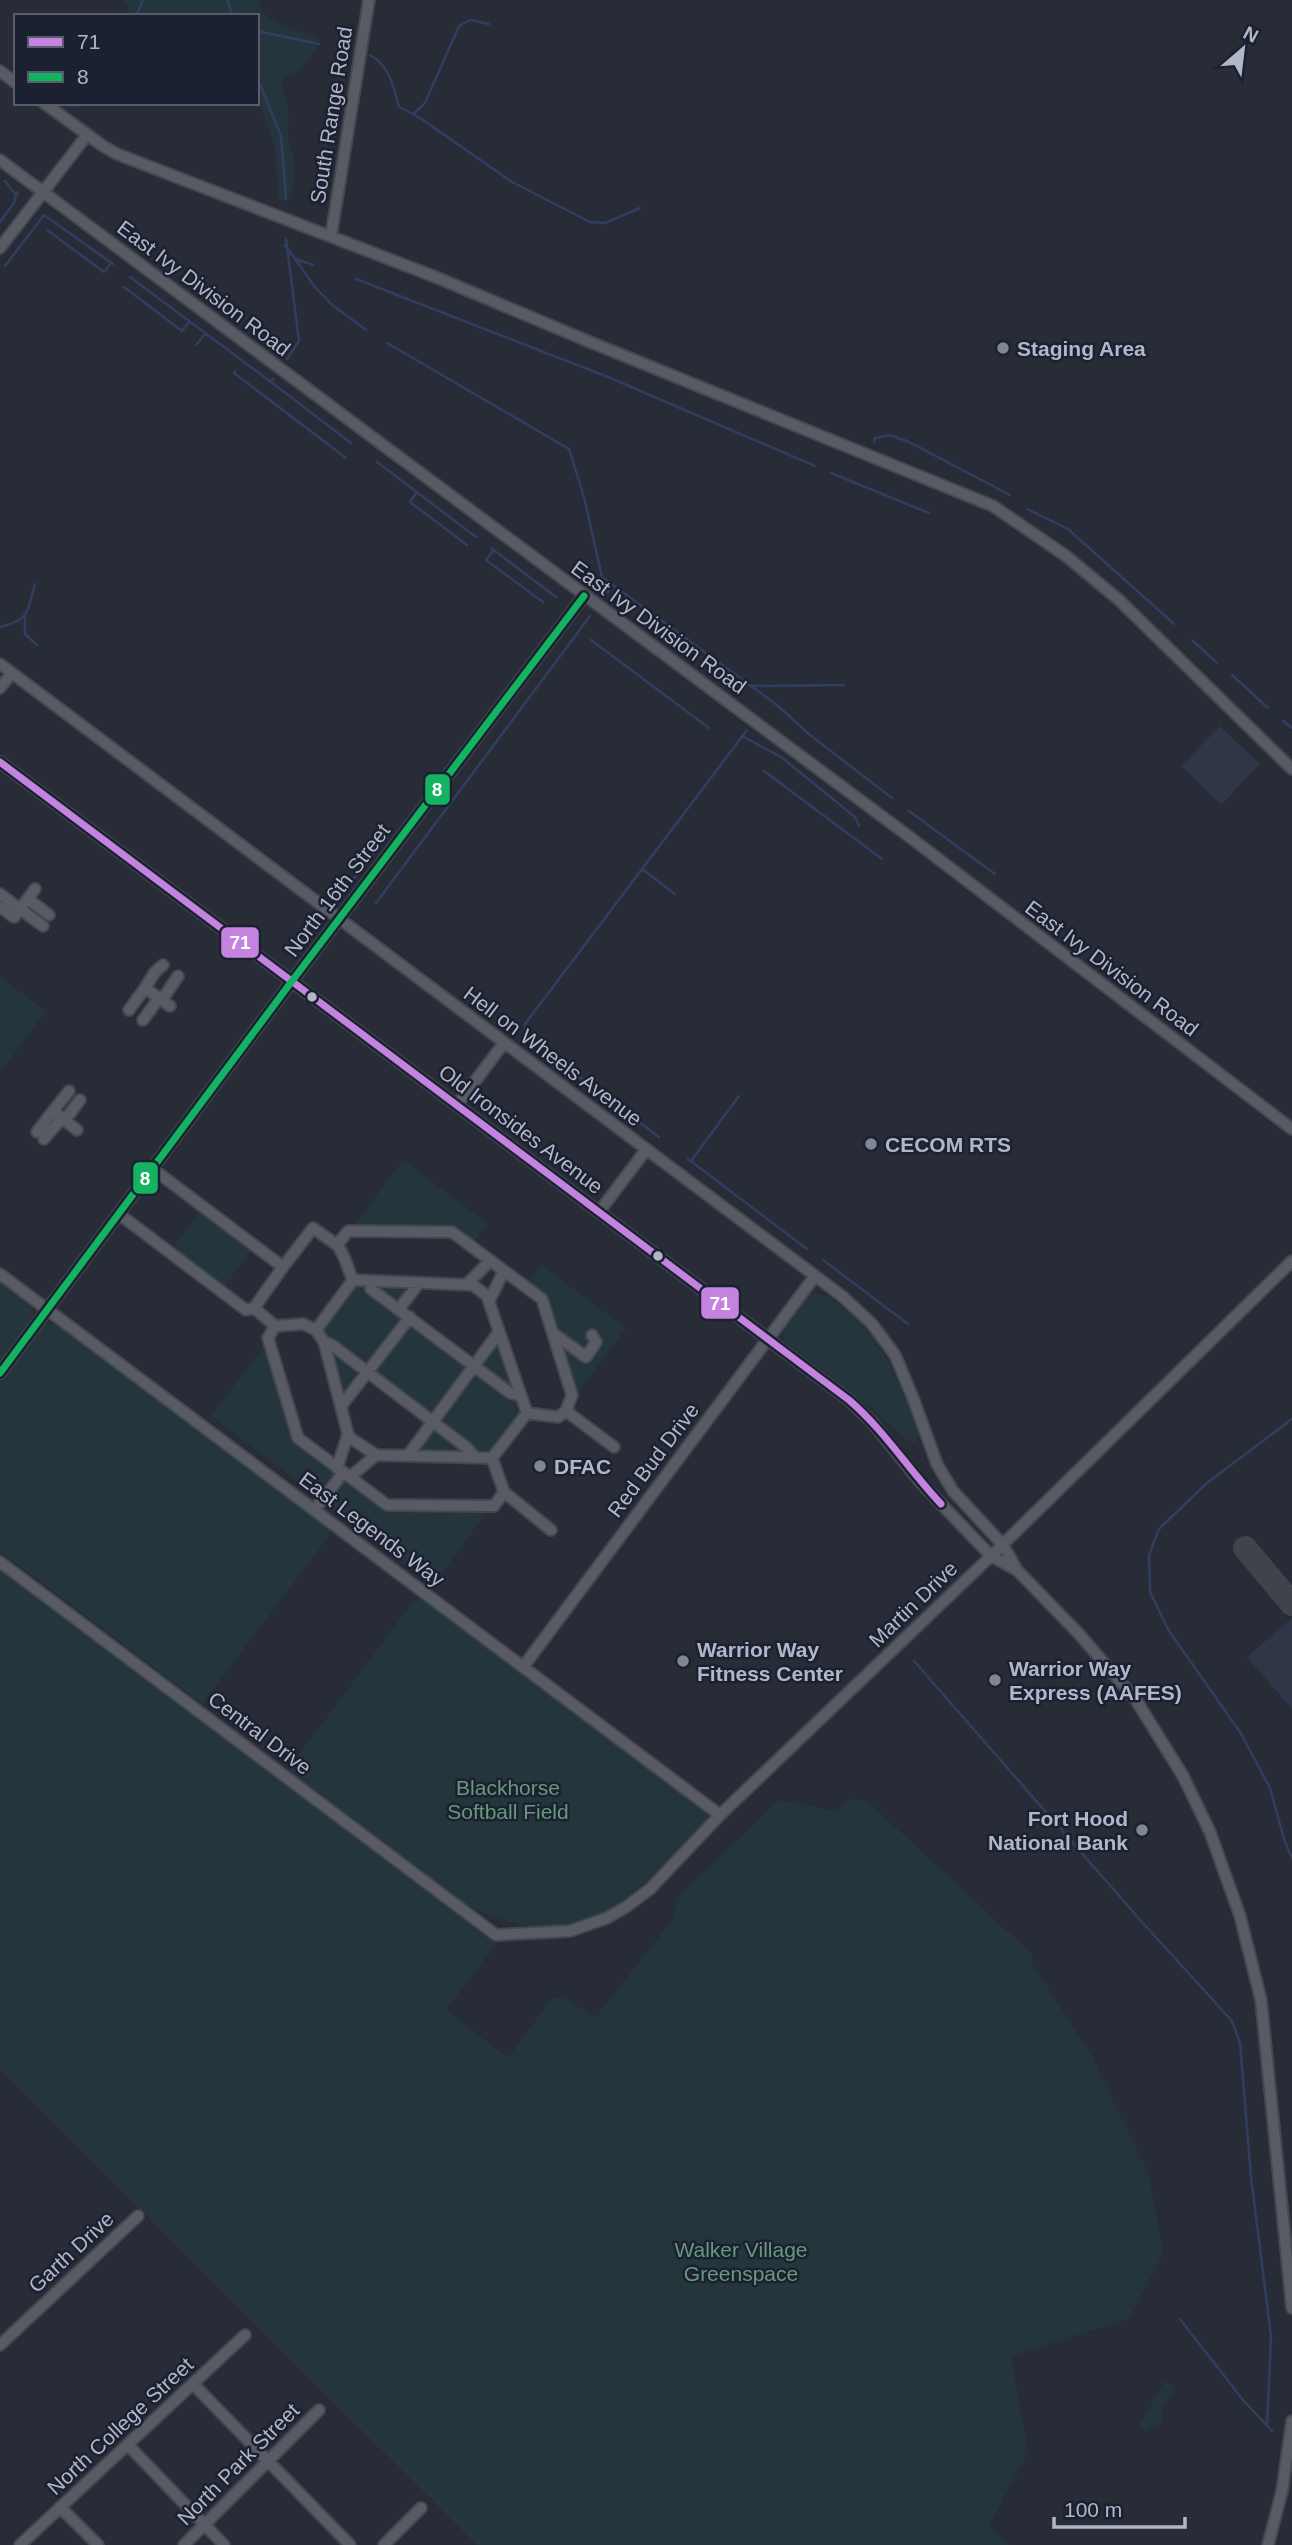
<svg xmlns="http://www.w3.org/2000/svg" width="1292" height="2545" viewBox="0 0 1292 2545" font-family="Arial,sans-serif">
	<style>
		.airport { fill: #2e3647 }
		.green { fill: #24363c }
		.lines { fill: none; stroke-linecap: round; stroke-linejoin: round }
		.stream { stroke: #313e5f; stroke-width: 2.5 }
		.taxiway { stroke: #3e434c; stroke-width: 24 }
		.minor-casing { stroke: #444750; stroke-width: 14 }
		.minor { stroke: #585b64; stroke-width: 10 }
		.bus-1-casing { stroke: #1b2131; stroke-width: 12 }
		.bus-2-casing { stroke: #1b2131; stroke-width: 12 }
		.bus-1 { stroke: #c483df; stroke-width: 7 }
		.bus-2 { stroke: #13b361; stroke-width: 7 }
		.poi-dot { fill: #818695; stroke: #1b2131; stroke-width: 2.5 }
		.bus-dot { fill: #b1b7c8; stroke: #1b2131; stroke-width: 2.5 }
		.labels { text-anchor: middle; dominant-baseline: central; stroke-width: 5; stroke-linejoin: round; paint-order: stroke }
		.street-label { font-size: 21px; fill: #b1b7c8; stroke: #1b2131 }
		.poi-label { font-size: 21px; font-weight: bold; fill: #b1b7c8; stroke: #1b2131; text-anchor: start }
		.park-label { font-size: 21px; fill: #679a79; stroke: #1b2131 }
		.line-badge { stroke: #1b2131; stroke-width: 2.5 }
		.badge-label { font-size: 19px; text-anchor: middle; font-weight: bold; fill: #fff }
	</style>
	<rect width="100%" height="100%" fill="#272c37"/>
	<path class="airport" d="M 1220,726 L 1260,764 L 1221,805 L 1181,766 Z
		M 1292,1618 L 1292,1709 L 1247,1657 Z"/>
	<path class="green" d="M 124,0 L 259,0 C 260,27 305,28 320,40 C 319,47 302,69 296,72 C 290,75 286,76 281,81 L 289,114 L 288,137 L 293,155 L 294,178 L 291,199 L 281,200 L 278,197 L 275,146 L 257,97 L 257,16 L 126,16 L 128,6 Z
		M 0,977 L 46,1011 L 0,1073 Z
		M 403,1160 L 488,1224 L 473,1243 L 454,1230 L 354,1226 Z
		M 201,1210 L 253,1249 L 223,1288 L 172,1249 Z
		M 541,1265 L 626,1328 L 577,1394 L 544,1297 L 527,1284 Z
		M 0,1281 L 31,1305 L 34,1316 L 0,1363 Z
		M 375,1285 L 411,1286 L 395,1310 L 473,1370 L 497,1340 L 513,1388 L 518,1415 L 494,1448 C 473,1459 439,1453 415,1452 L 436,1421 L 367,1369 L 344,1399 L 323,1330 L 354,1287 Z
		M 815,1293 C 828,1295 838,1303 848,1312 C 887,1345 902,1389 919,1435 L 915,1443 L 908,1441 L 869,1406 L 784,1341 L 782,1329 L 807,1296 Z
		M 46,1323 L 58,1325 L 329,1527 L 329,1536 L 202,1704 L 0,1551 L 0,1381 Z
		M 265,1345 L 297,1441 L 385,1507 L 488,1511 L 434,1584 L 211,1416 Z
		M 0,1571 L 496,1944 L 446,2010 L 508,2058 L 551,1999 L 563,1996 L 595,2018 L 673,1919 L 677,1898 L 779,1800 L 836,1811 L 848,1799 L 867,1801 L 1032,1954 L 1032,1963 L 1091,2055 L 1149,2175 L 1163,2253 L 1130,2318 L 1011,2356 L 1028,2452 L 989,2526 L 1009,2545 L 477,2545 L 0,2070 Z
		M 419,1598 L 424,1599 L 704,1810 L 707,1819 L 706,1824 C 630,1900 574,1965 463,1902 L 288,1769 L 412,1603 Z
		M 1165,2381 L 1176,2388 L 1161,2412 L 1163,2421 L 1159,2428 L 1150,2425 L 1146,2431 L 1138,2427 Z"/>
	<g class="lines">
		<path class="stream" d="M 227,0 L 233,16
			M 136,16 L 143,0
			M 257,31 L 319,44
			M 370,55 C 390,66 393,86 399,107 L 420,118 L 512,182 L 590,222 L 605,223 L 640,208
			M 257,77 L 281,136 L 286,200
			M 75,106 L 77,103
			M 413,114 L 425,103 L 459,26 L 470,20 L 489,24
			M 5,181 L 16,195 L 18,192
			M 0,222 L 14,203 L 16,195
			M 47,230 L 104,272 L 111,263
			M 286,238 L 299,341 L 287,359
			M 285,245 L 315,287 L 331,304 L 366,330
			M 296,259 L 313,265
			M 5,266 L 44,215 L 113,264
			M 130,277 L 271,382 L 273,379
			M 356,279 L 608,377 L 815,466
			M 124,287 L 182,331 L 189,322
			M 387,343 L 569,449 L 584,497 L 602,577 L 777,705 L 810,735 L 892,798
			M 196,345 L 205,334
			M 235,371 L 234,373 L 346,458
			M 271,382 L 351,443
			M 874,442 L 875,438 L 890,435 L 909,442 L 1010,495
			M 377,462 L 476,537
			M 831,473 L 929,513
			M 417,492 L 410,502 L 467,545
			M 1027,509 L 1068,529 L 1174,624
			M 491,548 L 556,597
			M 494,550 L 486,560 L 543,602
			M 603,598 L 613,585
			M 25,618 L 25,634 L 37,645
			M 0,627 C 31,620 27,611 35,584
			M 591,640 L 709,728
			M 1192,640 L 1217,663
			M 1232,675 L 1268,708
			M 752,686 L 844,685
			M 1283,721 L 1292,728
			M 744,737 L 781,757 L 855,817 L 859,826
			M 764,771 L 882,859
			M 909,811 L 995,874
			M 642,869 L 675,894
			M 331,899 L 354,878 L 384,839
			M 376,903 L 590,616
			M 315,926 L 318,915
			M 659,1137 L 529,1039 L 526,1034 L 525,1024 L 747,730
			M 688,1159 L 807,1249
			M 691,1161 L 739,1096
			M 823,1260 L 908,1324
			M 1292,1419 L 1207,1483 L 1159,1529 L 1149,1555 L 1150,1592 L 1169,1631 L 1240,1732 L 1270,1788 L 1284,1839 L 1292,1858
			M 914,1661 L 1142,1922 L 1232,2021 L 1240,2043 L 1251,2177 L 1271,2336 L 1267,2426
			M 1180,2319 L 1243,2400 L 1272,2431"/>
		<path class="taxiway" d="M 1245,1548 L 1292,1604"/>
		<g class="minor-casing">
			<path id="minor" d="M 0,71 L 16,83
				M 44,103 L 103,146 L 117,154 L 438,278 L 590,342 L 993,506 L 1066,556 L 1119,600 L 1292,769
				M 0,160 L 911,838 L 1292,1129
				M 331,236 L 369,0
				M 0,248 L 87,135
				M 0,664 L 842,1296 L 872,1324 L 895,1355 L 913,1398 L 937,1464 L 953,1491 L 1003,1545 L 1017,1570 L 1079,1634 L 1136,1700 L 1183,1776 L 1210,1832 L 1240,1916 L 1261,2000 L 1292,2308
				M 0,688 L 12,673
				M 0,762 L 849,1400 L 872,1422 L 922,1484 L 991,1556 L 1015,1569
				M 0,894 L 43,926
				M 28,899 L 49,915
				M 0,907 L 14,917 L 35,889
				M 145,988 L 155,972 L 163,965
				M 162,1000 L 178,976
				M 129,1010 L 145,988 L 170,1006
				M 143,1020 L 159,998
				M 69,1091 L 53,1111 L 77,1130
				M 457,1105 L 504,1043
				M 65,1120 L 80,1100
				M 37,1132 L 53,1111
				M 44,1139 L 62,1118
				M 153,1169 L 283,1267 L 254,1308 L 275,1326
				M 599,1212 L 646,1150
				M 119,1214 L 246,1310 L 254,1308
				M 283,1267 L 313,1228 L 337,1245
				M 0,1274 L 720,1815
				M 353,1280 L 473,1285 L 487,1296 L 527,1413 L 492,1458 L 376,1455 L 352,1439 L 348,1434 L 324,1342 L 316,1330 Z
				M 353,1280 C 348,1270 345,1254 337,1245 L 348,1231 L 452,1232 L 542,1299 L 572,1395 L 566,1411 L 558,1417 L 527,1413
				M 370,1282 L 371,1289 L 510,1393 L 519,1395
				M 466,1285 L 490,1261
				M 489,1301 L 504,1271
				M 399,1309 L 419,1283
				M 316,1330 L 303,1324 L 275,1326 L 268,1338 L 298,1438 L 350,1477 L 387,1505 L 494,1506 L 504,1492 L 492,1458
				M 554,1334 L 586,1357 L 596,1342 L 592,1335
				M 324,1342 L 332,1345 L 466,1447 L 474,1456
				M 0,1373 L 292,981 L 584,596
				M 342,1405 L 410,1317
				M 566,1411 L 614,1447
				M 409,1454 L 499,1332
				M 337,1468 L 348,1434
				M 350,1477 L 376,1455
				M 504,1492 L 551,1530
				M 315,1509 L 343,1473
				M 0,1562 L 496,1935 L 570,1931 L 607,1918 L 626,1907 L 650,1889 L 720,1815 L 991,1556 L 1292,1261
				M 523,1667 L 815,1276
				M 0,2345 L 138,2216
				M 194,2385 L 350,2545
				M 129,2446 L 224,2545
				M 60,2507 L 98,2545
				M 20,2545 L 245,2335
				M 184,2545 L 319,2410
				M 384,2545 L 421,2508
				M 1268,2545 L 1282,2491 L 1292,2421"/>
		</g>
		<use href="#minor" class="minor"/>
		<g class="bus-1-casing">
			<path id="bus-1" d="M 0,762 L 849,1400 C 884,1430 909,1470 941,1504"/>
		</g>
		<g class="bus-2-casing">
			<path id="bus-2" d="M 0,1373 L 292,981 L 584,596"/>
		</g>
		<use href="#bus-1" class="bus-1"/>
		<use href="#bus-2" class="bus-2"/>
	</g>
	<g class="poi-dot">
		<circle cx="1003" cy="348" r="7"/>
		<circle cx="871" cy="1144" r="7"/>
		<circle cx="540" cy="1466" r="7"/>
		<circle cx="683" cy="1661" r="7"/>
		<circle cx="995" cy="1680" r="7"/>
		<circle cx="1142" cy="1830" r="7"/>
	</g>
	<g class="bus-dot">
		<circle cx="312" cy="997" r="6"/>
		<circle cx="658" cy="1256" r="6"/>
	</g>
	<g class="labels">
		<g class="street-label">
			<text transform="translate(331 115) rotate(-81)">South Range Road</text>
			<text transform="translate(204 288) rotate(37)">East Ivy Division Road</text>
			<text transform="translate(659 627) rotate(36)">East Ivy Division Road</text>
			<text transform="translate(337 890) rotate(-53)">North 16th Street</text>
			<text transform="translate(1112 968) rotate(37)">East Ivy Division Road</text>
			<text transform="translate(553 1056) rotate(37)">Hell on Wheels Avenue</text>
			<text transform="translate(521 1129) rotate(37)">Old Ironsides Avenue</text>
			<text transform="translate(653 1460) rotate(-53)">Red Bud Drive</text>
			<text transform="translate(372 1529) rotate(37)">East Legends Way</text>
			<text transform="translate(913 1604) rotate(-44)">Martin Drive</text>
			<text transform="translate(260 1733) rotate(37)">Central Drive</text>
			<text transform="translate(71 2252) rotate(-43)">Garth Drive</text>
			<text transform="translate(120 2426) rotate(-43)">North College Street</text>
			<text transform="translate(238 2464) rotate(-45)">North Park Street</text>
		</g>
		<g class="poi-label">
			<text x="1017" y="348">Staging Area</text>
			<text x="885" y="1144">CECOM RTS</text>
			<text x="554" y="1466">DFAC</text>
			<text x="697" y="1649">Warrior Way<tspan x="697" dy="24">Fitness Center</tspan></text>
			<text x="1009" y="1668">Warrior Way<tspan x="1009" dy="24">Express (AAFES)</tspan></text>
			<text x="1128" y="1818" text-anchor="end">Fort Hood<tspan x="1128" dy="24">National Bank</tspan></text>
		</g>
		<g class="park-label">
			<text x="508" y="1787">Blackhorse<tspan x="508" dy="24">Softball Field</tspan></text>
			<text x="741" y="2249">Walker Village<tspan x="741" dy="24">Greenspace</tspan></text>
		</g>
	</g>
	<g class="line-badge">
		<rect x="424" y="773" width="27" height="33" rx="7" fill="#13b361"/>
		<rect x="220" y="926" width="40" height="33" rx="7" fill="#c483df"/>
		<rect x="132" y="1161" width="27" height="34" rx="7" fill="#13b361"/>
		<rect x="700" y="1286" width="40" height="34" rx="7" fill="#c483df"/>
	</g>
	<g class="badge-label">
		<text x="437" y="796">8</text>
		<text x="240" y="949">71</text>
		<text x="145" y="1185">8</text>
		<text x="720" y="1310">71</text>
	</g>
	<rect x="14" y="14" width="245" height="91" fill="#1b2131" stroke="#575d6d" stroke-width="2"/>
	<rect x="28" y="37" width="35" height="10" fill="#c483df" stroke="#575d6d" stroke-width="2"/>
	<text x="77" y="49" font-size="21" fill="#b1b7c8">71</text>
	<rect x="28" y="72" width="35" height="10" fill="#13b361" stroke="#575d6d" stroke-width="2"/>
	<text x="77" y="84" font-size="21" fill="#b1b7c8">8</text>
	<g transform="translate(1243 49) rotate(28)" stroke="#1b2131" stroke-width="5" paint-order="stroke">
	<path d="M0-5L12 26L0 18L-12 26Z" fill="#b1b7c8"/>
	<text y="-10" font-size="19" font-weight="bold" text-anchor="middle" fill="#b1b7c8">N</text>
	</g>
	<path d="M1054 2517v10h131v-10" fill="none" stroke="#b1b7c8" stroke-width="3.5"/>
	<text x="1064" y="2517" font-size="21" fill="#b1b7c8" stroke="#1b2131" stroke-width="5" paint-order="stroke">100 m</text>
</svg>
